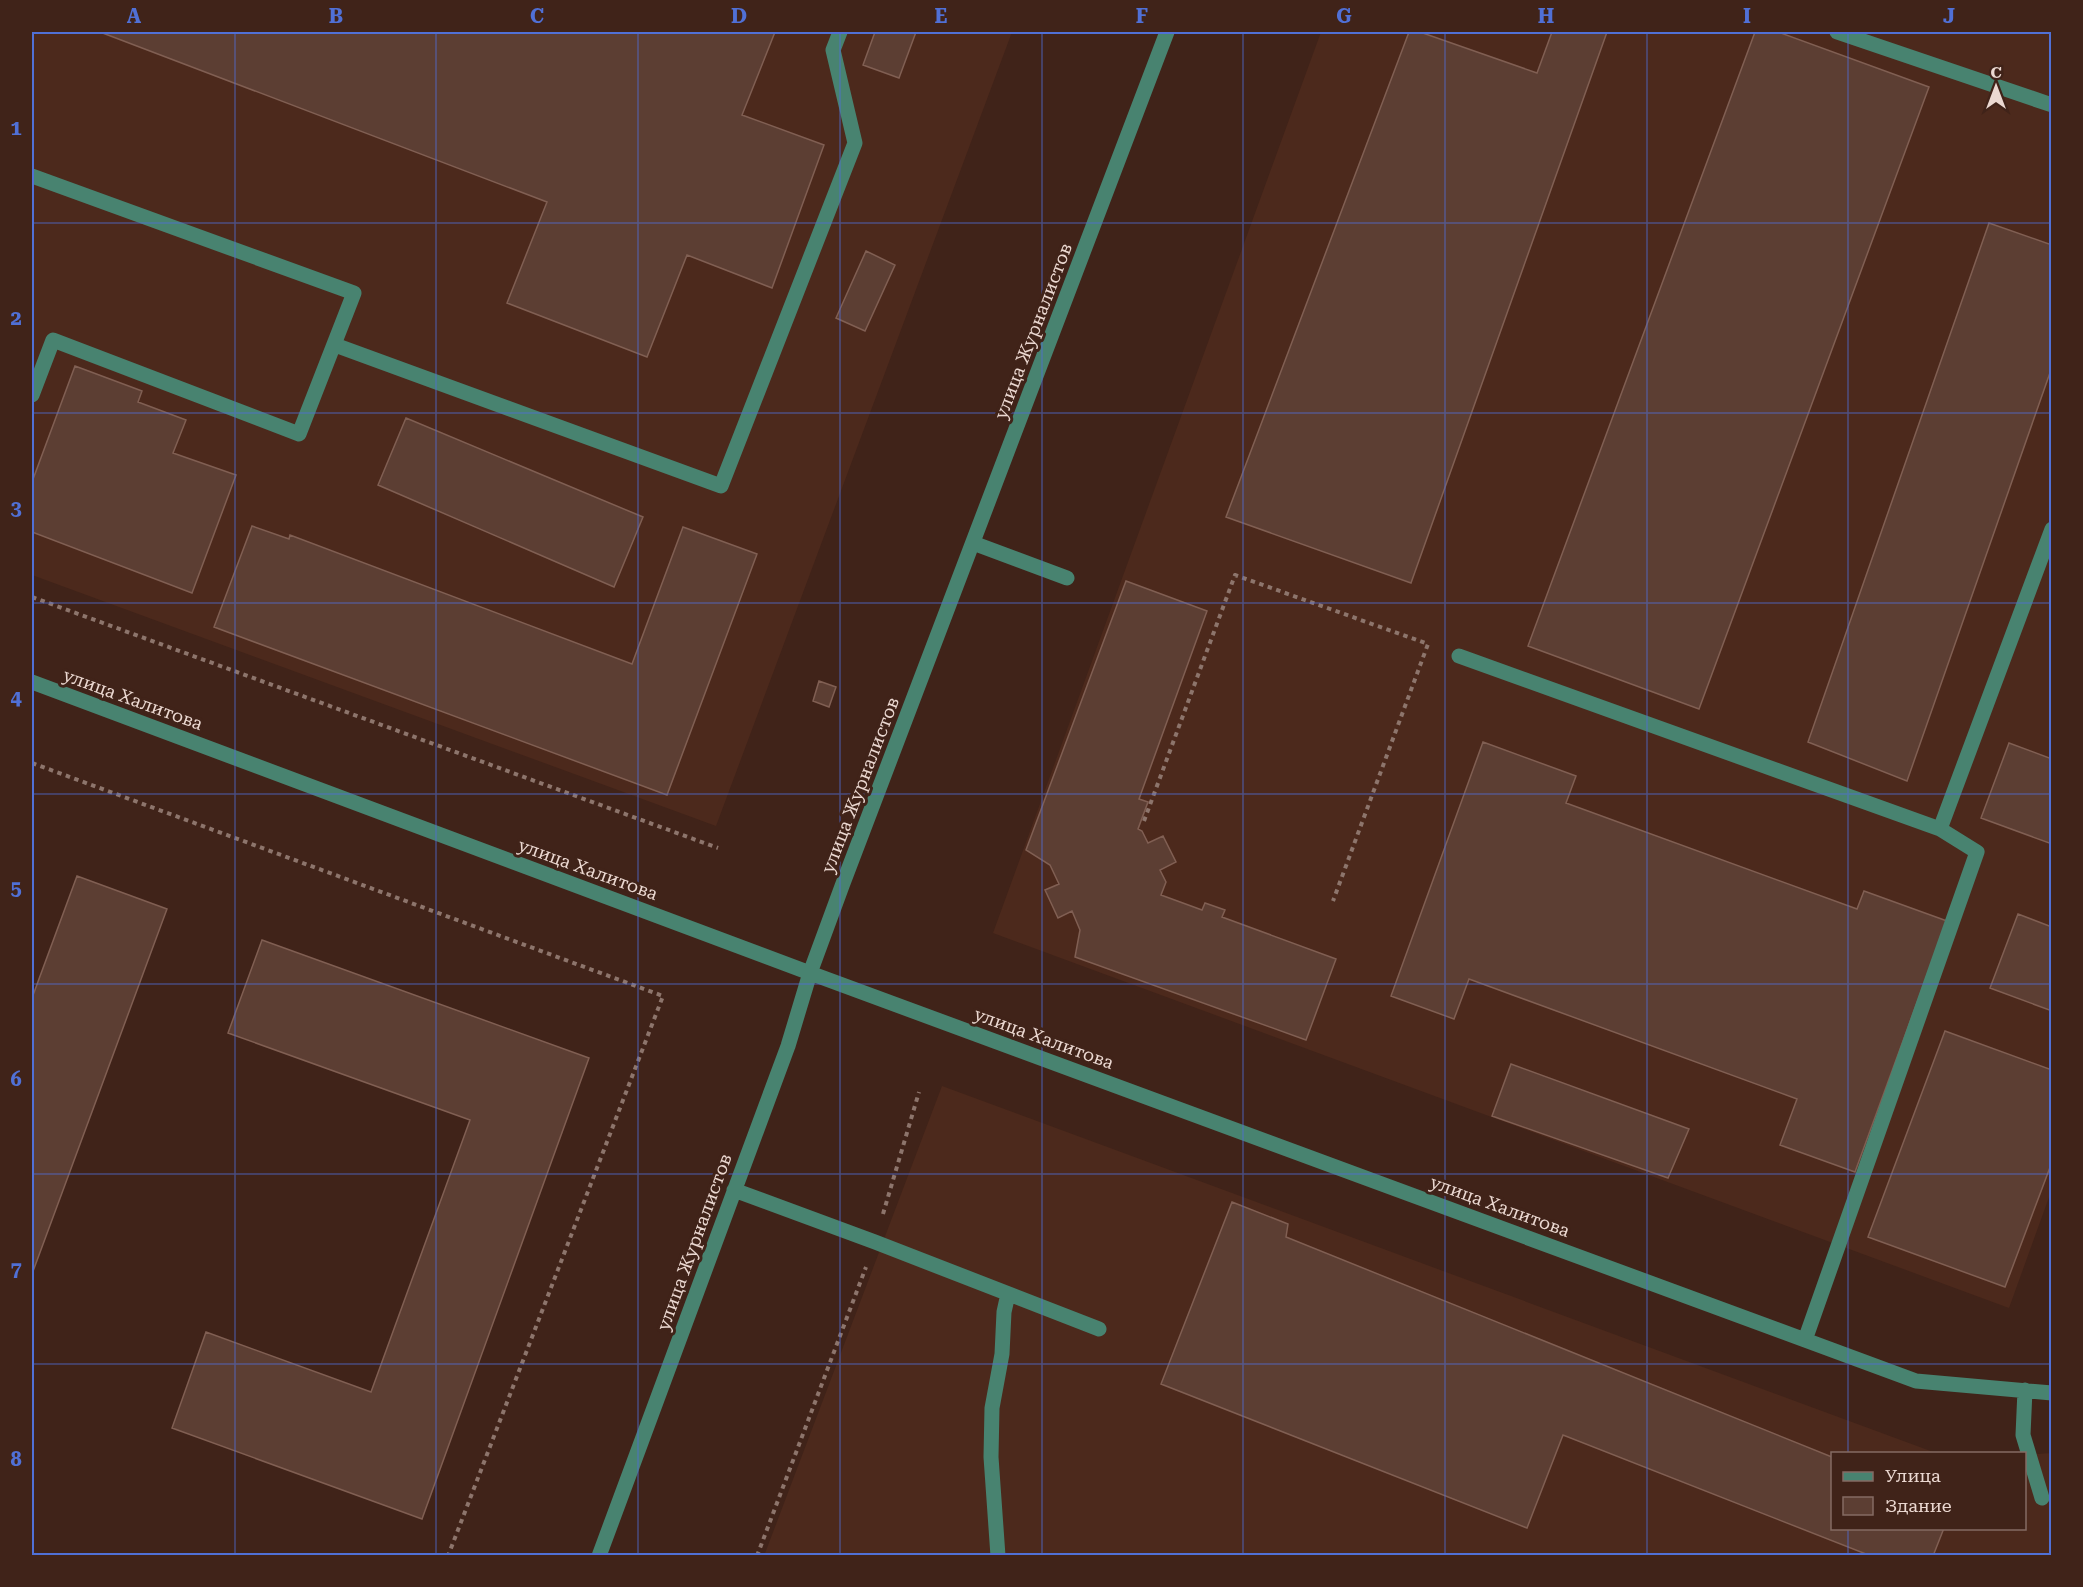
<svg xmlns="http://www.w3.org/2000/svg" width="2083" height="1587" viewBox="0 0 2083 1587" font-family="'Roboto Serif',serif">
	<style>
		.built { fill: #4c291c }
		.building { fill: #5c3e33; stroke: #805f53; stroke-width: 1.5 }
		.lines { fill: none; stroke-linecap: round; stroke-linejoin: round }
		.path { stroke: #8d756c; stroke-width: 4; stroke-dasharray: 4.5 4.5; stroke-linecap: butt }
		.minor { stroke: #488370; stroke-width: 15 }
		.grid { fill: none; stroke: #5070d6; stroke-width: 1.5; stroke-opacity: 0.55 }
		.labels { text-anchor: middle; dominant-baseline: central; stroke-width: 6; stroke-linejoin: round; paint-order: stroke }
		.street-label { font-size: 18px; fill: #ebd8d1; stroke: #402319 }
		.neatline { fill: none; stroke: #5070d6; stroke-width: 2 }
		.grid-label { font-size: 20px; text-anchor: middle; font-weight: bold; fill: #5070d6 }
	</style>
	<rect width="100%" height="100%" fill="#402319"/>
	<path class="built" d="M 32,32 L 1012,32 L 716,826 L 32,575 Z
		M 1321,32 L 2051,32 L 2052,1189 L 2009,1308 L 993,933 Z
		M 942,1086 L 1936,1453 L 1832,1454 L 1832,1528 L 2024,1528 L 2025,1455 L 2051,1453 L 2051,1555 L 764,1556 Z"/>
	<path class="building" d="M 100,32 L 775,32 L 742,115 L 824,145 L 772,288 L 687,255 L 647,357 L 507,303 L 547,202 Z
		M 875,32 L 916,32 L 899,78 L 863,65 Z
		M 1409,32 L 1420,32 L 1537,73 L 1552,32 L 1607,32 L 1411,583 L 1226,517 Z
		M 1755,32 L 1778,32 L 1929,87 L 1699,709 L 1528,646 Z
		M 1989,223 L 2052,245 L 2052,367 L 1907,781 L 1808,742 Z
		M 866,251 L 895,265 L 865,331 L 836,318 Z
		M 75,366 L 142,391 L 138,402 L 186,420 L 173,453 L 236,475 L 192,593 L 32,532 L 32,482 Z
		M 406,418 L 643,517 L 614,587 L 378,485 Z
		M 252,526 L 289,539 L 290,535 L 632,664 L 683,527 L 757,554 L 667,795 L 214,627 Z
		M 1126,581 L 1207,611 L 1139,799 L 1148,802 L 1138,829 L 1142,831 L 1148,843 L 1163,836 L 1176,862 L 1160,870 L 1166,882 L 1161,895 L 1202,910 L 1205,903 L 1225,910 L 1222,917 L 1336,959 L 1306,1040 L 1075,957 L 1080,930 L 1072,911 L 1058,918 L 1045,890 L 1059,884 L 1050,865 L 1026,850 Z
		M 819,681 L 836,687 L 829,707 L 813,701 Z
		M 1483,742 L 1576,776 L 1566,803 L 1857,909 L 1864,891 L 1947,921 L 1855,1172 L 1780,1145 L 1797,1099 L 1469,979 L 1454,1019 L 1391,996 Z
		M 2009,743 L 2052,759 L 2052,844 L 1981,818 Z
		M 77,876 L 167,909 L 32,1274 L 32,998 Z
		M 2018,914 L 2052,927 L 2052,1011 L 1990,988 Z
		M 262,940 L 589,1058 L 422,1519 L 172,1428 L 206,1332 L 371,1392 L 470,1120 L 228,1033 Z
		M 1945,1031 L 2052,1070 L 2052,1162 L 2005,1287 L 1868,1237 Z
		M 1511,1064 L 1689,1129 L 1668,1178 L 1492,1116 Z
		M 1232,1202 L 1288,1224 L 1286,1237 L 1832,1457 L 1832,1528 L 1944,1528 L 1933,1556 L 1871,1556 L 1563,1435 L 1527,1528 L 1161,1384 Z"/>
	<g class="lines">
		<path class="path" d="M 32,597 L 718,848
			M 32,763 L 663,996 L 448,1556
			M 1144,821 L 1235,575 L 1428,644 L 1333,901
			M 883,1214 L 919,1092
			M 757,1556 L 866,1267"/>
		<path class="minor" d="M 1837,32 L 2052,105
			M 32,176 L 354,293 L 299,434 L 53,340 L 32,395
			M 335,345 L 721,486 L 855,143 L 833,50 L 840,32
			M 973,543 L 1067,578
			M 1459,656 L 1940,829 L 2052,529
			M 32,682 L 810,973 L 1916,1381 L 2052,1393
			M 734,1190 L 875,1242 L 1099,1329
			M 1805,1340 L 1977,852 L 1940,829
			M 2025,1390 L 2023,1435 L 2042,1498
			M 599,1556 L 788,1046 L 810,973 L 842,886 L 1167,32
			M 998,1556 L 991,1457 L 992,1408 L 1002,1354 L 1004,1312 L 1008,1294"/>
	</g>
	<path class="grid" d="M 235,32 L 235,1556M 436,32 L 436,1556M 638,32 L 638,1556M 840,32 L 840,1556M 1042,32 L 1042,1556M 1243,32 L 1243,1556M 1445,32 L 1445,1556M 1647,32 L 1647,1556M 1848,32 L 1848,1454M 32,223 L 2052,223M 32,413 L 2052,413M 32,603 L 2052,603M 32,794 L 2052,794M 32,984 L 2052,984M 32,1174 L 2052,1174M 32,1364 L 2052,1364M 1848,1528 L 1848,1556"/>
	<g class="labels">
		<g class="street-label">
			<text transform="translate(1033 331) rotate(-69)">улица Журналистов</text>
			<text transform="translate(133 699) rotate(20)">улица Халитова</text>
			<text transform="translate(860 785) rotate(-69)">улица Журналистов</text>
			<text transform="translate(588 869) rotate(20)">улица Халитова</text>
			<text transform="translate(1044 1038) rotate(20)">улица Халитова</text>
			<text transform="translate(1500 1206) rotate(20)">улица Халитова</text>
			<text transform="translate(694 1242) rotate(-70)">улица Журналистов</text>
		</g>
	</g>
	<rect width="2083" height="1587" fill="none" stroke="#402319" stroke-width="66"/>
	<rect x="1831" y="1452" width="195" height="78" fill="#402319" stroke="#846b63" stroke-width="1.5"/>
	<rect x="1843" y="1472" width="30" height="9" fill="#488370" stroke="#846b63" stroke-width="1.5"/>
	<text x="1885" y="1482" font-size="18" fill="#ebd8d1">Улица</text>
	<rect x="1843" y="1497" width="30" height="18" fill="#5c3e33" stroke="#846b63" stroke-width="1.5"/>
	<text x="1885" y="1512" font-size="18" fill="#ebd8d1">Здание</text>
	<g transform="translate(1996 87)" stroke="#402319" stroke-width="4.5" paint-order="stroke">
	<path d="M0-4.5L10 22L0 15L-10 22Z" fill="#ebd8d1"/>
	<text y="-9" font-size="16" font-weight="bold" text-anchor="middle" fill="#ebd8d1">С</text>
	</g>
	<rect x="33" y="33" width="2017" height="1521" class="neatline"/>
	<g class="grid-label">
		<text x="134" y="23">A</text>
		<text x="336" y="23">B</text>
		<text x="537" y="23">C</text>
		<text x="739" y="23">D</text>
		<text x="941" y="23">E</text>
		<text x="1142" y="23">F</text>
		<text x="1344" y="23">G</text>
		<text x="1546" y="23">H</text>
		<text x="1747" y="23">I</text>
		<text x="1949" y="23">J</text>
		<text x="16" y="135">1</text>
		<text x="16" y="325">2</text>
		<text x="16" y="515">3</text>
		<text x="16" y="705">4</text>
		<text x="16" y="895">5</text>
		<text x="16" y="1086">6</text>
		<text x="16" y="1276">7</text>
		<text x="16" y="1466">8</text>
	</g>
</svg>
